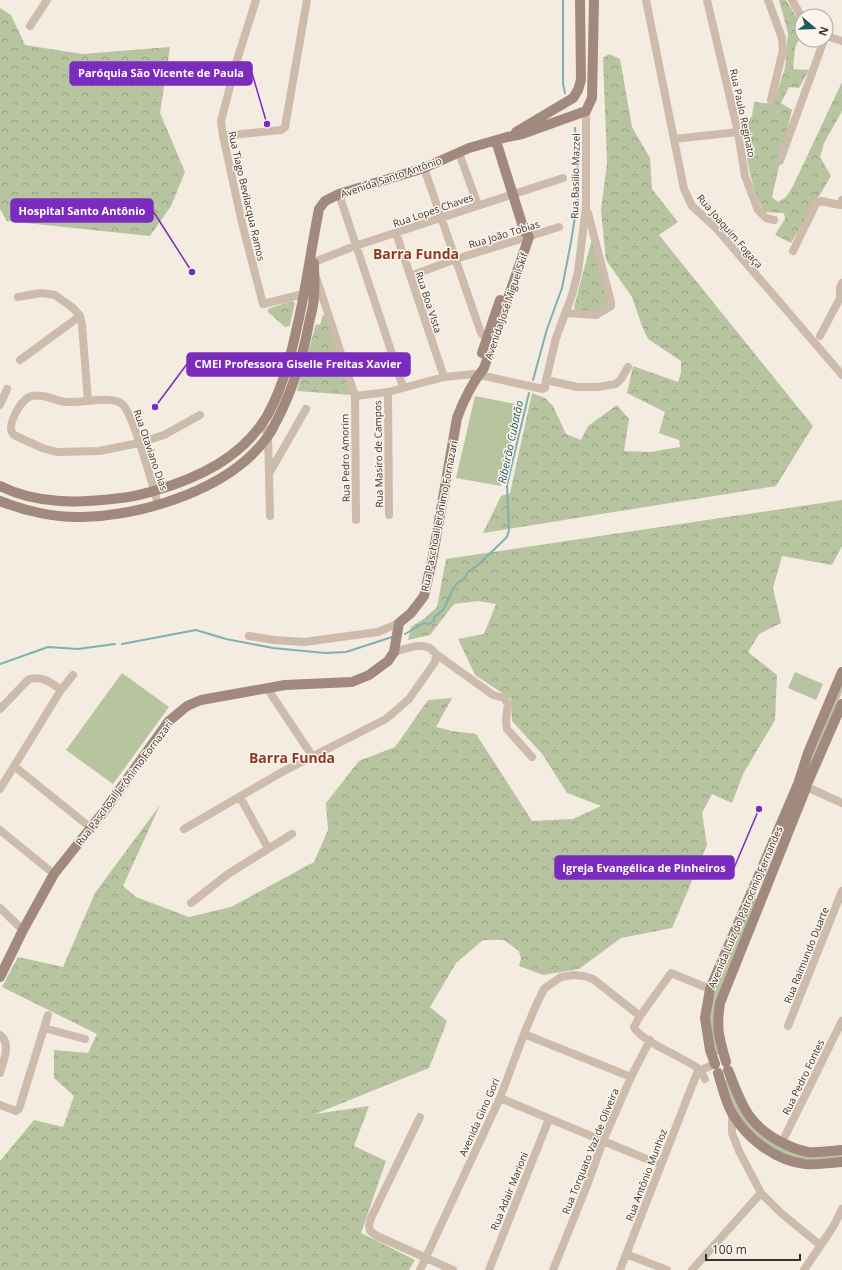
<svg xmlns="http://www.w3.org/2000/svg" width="842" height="1270" viewBox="0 0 842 1270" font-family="'Open Sans',sans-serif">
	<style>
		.grass { fill: #b8c4a0 }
		.forest { fill: url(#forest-crowns) }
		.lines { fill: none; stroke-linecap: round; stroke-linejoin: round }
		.stream { stroke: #7fb0b2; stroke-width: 2 }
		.street { stroke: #cdbbac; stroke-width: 8 }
		.secondary { stroke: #a18a7d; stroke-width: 10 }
		.labels { text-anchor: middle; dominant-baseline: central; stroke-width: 3; stroke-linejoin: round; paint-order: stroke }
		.street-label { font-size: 10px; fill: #3b302b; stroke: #fbf5ee }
		.water-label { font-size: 11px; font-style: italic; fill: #1f5a5e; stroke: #fbf5ee }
		.district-label { font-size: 14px; font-weight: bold; fill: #8c3b22; stroke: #fbf5ee }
		.leader { fill: none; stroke: #7b2cbf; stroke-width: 1.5 }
		.callout-dot { fill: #7b2cbf; stroke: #fbf5ee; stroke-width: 1.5 }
		.callout { fill: #7b2cbf; stroke: #7b2cbf; stroke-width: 1.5 }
		.callout-label { font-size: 11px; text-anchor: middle; font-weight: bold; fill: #fff }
	</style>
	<defs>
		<pattern id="forest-crowns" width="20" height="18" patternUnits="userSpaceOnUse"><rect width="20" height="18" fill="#b8c4a0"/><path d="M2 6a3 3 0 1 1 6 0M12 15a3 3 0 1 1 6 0" fill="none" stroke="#97a083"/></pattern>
	</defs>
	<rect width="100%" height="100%" fill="#f4ebe1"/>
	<path class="grass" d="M 475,396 L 520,405 L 501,486 L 456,478 Z
		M 795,672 L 823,684 L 816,700 L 788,688 Z
		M 122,673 L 169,707 L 113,784 L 66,750 Z
		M 842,684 L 842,692 L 807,779 L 804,776 Z
		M 755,898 L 757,900 L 740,946 L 728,970 L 717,1000 L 720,1054 L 714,1056 L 708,1018 L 712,998 L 752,900 Z
		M 726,1079 L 728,1079 L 773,1142 L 842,1153 L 842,1159 C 829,1159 815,1160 802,1159 C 775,1155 751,1135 738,1114 C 732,1104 729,1092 725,1082 Z"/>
	<path class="forest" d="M 779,0 L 786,0 L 802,26 L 802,33 L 795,48 L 793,69 L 809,70 L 799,88 L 789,87 L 781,103 L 792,110 L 772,197 L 778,202 L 786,197 L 793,186 L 842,82 L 842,111 L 824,143 L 820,157 L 831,176 L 791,243 L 775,235 L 785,219 L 784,213 L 764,212 C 750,186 747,157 742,129 L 752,116 L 754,102 L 773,104 L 785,68 L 788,33 Z
		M 0,8 L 11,15 L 25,45 L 82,54 L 170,47 L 160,113 L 185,172 L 171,206 L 150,236 L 7,221 L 0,209 Z
		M 609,54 L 620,59 L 632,127 L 650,158 L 652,189 L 678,222 L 659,235 L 813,426 L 776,486 L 483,533 L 501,496 L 510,493 L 532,393 L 545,398 L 553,406 L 566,434 L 581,440 L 588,426 L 617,405 L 629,419 L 624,451 L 650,452 L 680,447 L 679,440 L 659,433 L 665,412 L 627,393 L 633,366 L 678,382 L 681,373 L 681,361 L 648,339 L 642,326 L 632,297 L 606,260 L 601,210 L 607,163 L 603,58 Z
		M 592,239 L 609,303 L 598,313 L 575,310 L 574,307 Z
		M 291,301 L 295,303 L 290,326 L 285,327 L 268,312 L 268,309 Z
		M 323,315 L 327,316 L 352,395 L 297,391 L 316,324 L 320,325 Z
		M 842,500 L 842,546 L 832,565 L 782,556 L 773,588 L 781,623 L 759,634 L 748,652 L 777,675 L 775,720 L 743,774 L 732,803 L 712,794 L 702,813 L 707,845 L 672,928 L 621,938 L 579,969 L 543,975 L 519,966 L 521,959 L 519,951 L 504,940 L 483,940 L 456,963 L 430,1007 L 447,1021 L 429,1068 L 315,1114 L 369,1106 L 354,1146 L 386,1161 L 361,1233 L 415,1260 L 409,1270 L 0,1270 L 0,1161 L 34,1120 L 63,1127 L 74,1096 L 54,1078 L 54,1050 L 88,1053 L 97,1034 L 2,987 L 18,957 L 63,967 L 95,893 L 160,805 L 123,886 L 136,897 L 189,917 L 231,907 L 314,862 L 328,830 L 326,803 L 359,761 L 395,747 L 428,700 L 452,698 L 436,727 L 452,731 L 476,734 L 532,821 L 573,819 L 601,806 L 567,793 L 543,755 L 512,721 L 511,699 L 475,675 L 458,639 L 484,634 L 496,604 L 478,601 L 454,604 L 430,635 L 408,640 L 411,627 L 425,618 L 437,607 L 446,559 Z"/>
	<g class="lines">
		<path class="stream" d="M 563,0 L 563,84 L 565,93
			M 533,380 L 547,329 L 562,288 L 571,242 L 579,191 L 575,128
			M 405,634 L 424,623 L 429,624 L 434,621 L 434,617 C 437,615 442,612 444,608 C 450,599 452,583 464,579 L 468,572 L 478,565 L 507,537 L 509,530 L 507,485 L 529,393
			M 122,644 L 196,630 L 226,639 L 273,648 L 325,653 L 346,652 L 392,637
			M 0,664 L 48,647 L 78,649 L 115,644"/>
		<path class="street" d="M 256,0 L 237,60 L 221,121 L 223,136 L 242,223 L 263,304 L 303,294 L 309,296
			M 646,0 L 684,189 L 692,206 L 716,228 L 842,375
			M 707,0 L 738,132 L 745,176 L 758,210 L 766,218 L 774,220
			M 768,0 L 782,38 L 783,50 L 771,100
			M 792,0 L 802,18
			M 30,26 L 47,0
			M 826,36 L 842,41
			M 223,136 L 281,130 L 285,127 L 307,0
			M 674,139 L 738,132
			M 459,153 L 478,205
			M 780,161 L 824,40
			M 424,168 L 481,333 L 487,339 L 490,341
			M 339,194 L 403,387
			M 396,233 L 444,377
			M 793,251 L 816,204 L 821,201 L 840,205 L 842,200
			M 309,264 L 355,246 L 563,178
			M 410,276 L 456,259 L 559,227
			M 316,277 L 355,396 L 356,520
			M 18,297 L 41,293 L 55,295 L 73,308 L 80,316 L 82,325 L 88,401
			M 566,313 L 596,315 L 611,306 L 611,302 L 588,213
			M 820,336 L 840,298 L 840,288 L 842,283
			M 20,360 L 80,316
			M 546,380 L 556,338 L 572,295 L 578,272 L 586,206 L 586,111
			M 388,392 L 389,515
			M 355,396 L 388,392 L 444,377 L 475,374 L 543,389 L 545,388 L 546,380 L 577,387 L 598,387 L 616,384 L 621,379 L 628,367
			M 0,405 L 7,389
			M 262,422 L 268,435 L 270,516
			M 270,472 L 306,409
			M 158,504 C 153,487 133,412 122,404 C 112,395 82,403 68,402 C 57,402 44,393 32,396 C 22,398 12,417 11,427 C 11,430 12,433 14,435 L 42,448 L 57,452 L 99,451 L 139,443 L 164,435 L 200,415
			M 249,636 L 274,640 L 304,642 L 378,632 L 399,623
			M 436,654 L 493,695 L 504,698 L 508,704 L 506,720 L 507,729 L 532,757
			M 267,688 L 313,757
			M 0,709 L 29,679 C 43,676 50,682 61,690
			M 14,766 L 91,828
			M 807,787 L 842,803
			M 0,789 L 61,690 L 73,675
			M 240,797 L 268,848
			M 184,829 L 282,772 L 386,719 L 409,699 L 435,662 L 436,654 C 426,639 409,648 394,652
			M 0,830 L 54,874
			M 191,903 L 228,874 L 292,834
			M 0,908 L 23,930
			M 788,1026 L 842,891
			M 44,1028 L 85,1039
			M 524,1034 L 631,1077
			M 0,1035 C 12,1044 3,1061 0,1073
			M 705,1079 C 703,1076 701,1071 699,1069 C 685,1058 640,1041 634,1027 L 640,1016 L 671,973 L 710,989
			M 500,1098 L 661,1165
			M 0,1105 L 16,1111 L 19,1109 L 48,1015
			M 732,1112 L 732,1133 L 739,1151 L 761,1193 L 781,1213 L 820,1245
			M 420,1117 L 371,1218 L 369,1225 L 370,1231 L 377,1236 L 453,1270
			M 782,1142 L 842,1021
			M 626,1254 L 667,1270
			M 420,1270 L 500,1098 L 524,1034 L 537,1003 L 544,989 L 552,983 L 561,977 L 574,975 L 584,976 L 593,979 L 640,1016
			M 489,1270 L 549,1119
			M 553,1270 L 588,1183 L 603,1141 L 631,1077 L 650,1040
			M 620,1270 L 697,1073 L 701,1070 L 715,1064
			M 692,1270 L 761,1193
			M 804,1270 L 833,1227 L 842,1209"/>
		<path class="secondary" d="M 516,132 L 573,98 L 578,90 L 581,80 L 580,0
			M 482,353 L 500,300
			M 0,486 C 37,505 81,503 121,498 C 133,497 143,494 154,491 C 198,478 242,458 267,416 C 286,382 294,342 302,304 C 308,272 313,240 319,209 L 325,201 L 339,194 L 424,168 L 469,148 L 507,137 L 522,134 L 586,111 L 592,98 L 594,0
			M 0,501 C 25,511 56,518 83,517 C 145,515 231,489 268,436 C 272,431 274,425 277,420 C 293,389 303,356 309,323 C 311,314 314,305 314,296 C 315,285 314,274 314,263
			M 799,781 L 808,753 L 842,672
			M 807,784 L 842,704
			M 0,977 L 23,930 L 54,874 L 105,810 L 169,721 L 187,706 L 201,700 L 285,685 L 352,682 L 369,675 L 388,661 L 394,652 L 399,623 L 411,613 L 424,596 L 432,561 L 457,418 C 464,399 472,383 484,368 L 529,237 L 524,230 L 496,141
			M 726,1062 C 719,1038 716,1028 720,1003 L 806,788
			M 715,1064 L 710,1050 L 705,1018 L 710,989 L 798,784
			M 728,1070 C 741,1102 746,1123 779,1141 C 788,1146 797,1150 808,1152 C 819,1153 831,1151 842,1150
			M 718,1073 C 722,1086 725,1101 732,1113 C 747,1139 776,1161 805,1164 C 818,1165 830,1163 842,1162"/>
	</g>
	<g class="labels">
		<g class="street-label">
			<text transform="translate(743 113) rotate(78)">Rua Paulo Reginato</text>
			<text transform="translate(575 176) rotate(-89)">Rua Basilio Mazzel</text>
			<text transform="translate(391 177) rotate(-19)">Avenida Santo Antônio</text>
			<text transform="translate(247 196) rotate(77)">Rua Tiago Bevilacqua Ramos</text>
			<text transform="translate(433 210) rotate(-19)">Rua Lopes Chaves</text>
			<text transform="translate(730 231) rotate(49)">Rua Joaquim Fogaça</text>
			<text transform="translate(504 234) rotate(-17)">Rua João Tobias</text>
			<text transform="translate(429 302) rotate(72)">Rua Boa VIsta</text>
			<text transform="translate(506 306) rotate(-71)">Avenida José Miguel Skif</text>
			<text transform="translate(151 450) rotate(71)">Rua Otaviano Dias</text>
			<text transform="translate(378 454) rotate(-91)">Rua Masiro de Campos</text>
			<text transform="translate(345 458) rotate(-91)">Rua Pedro Amorim</text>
			<text transform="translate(439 516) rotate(-79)">Rua Paschoal Jerônimo Fornazari</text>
			<text transform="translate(124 783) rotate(-53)">Rua Paschoal Jerônimo Fornazari</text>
			<text transform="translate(745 907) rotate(-67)">Avenida Luiz do Patrocinio Fernandes</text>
			<text transform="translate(806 955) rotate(-68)">Rua Raimundo Duarte</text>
			<text transform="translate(803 1077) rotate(-64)">Rua Pedro Fontes</text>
			<text transform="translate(479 1117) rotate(-66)">Avenida Gino Gori</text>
			<text transform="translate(590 1151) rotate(-68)">Rua Torquato Vaz de Oliveira</text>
			<text transform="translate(646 1175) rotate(-69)">Rua Antônio Munhoz</text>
			<text transform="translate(509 1191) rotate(-68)">Rua Adair Marioni</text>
		</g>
		<g class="water-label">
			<text transform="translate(510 442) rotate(-78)">Ribeirão Cubatão</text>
		</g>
		<g class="district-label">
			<text x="416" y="253">Barra Funda</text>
			<text x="292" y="757">Barra Funda</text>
		</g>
	</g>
	<path class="leader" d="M267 124L252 73M192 272L153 211M155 407L187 364M759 809L734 868"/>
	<g class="callout-dot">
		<circle cx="267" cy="124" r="4"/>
		<circle cx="192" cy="272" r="4"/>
		<circle cx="155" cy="407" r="4"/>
		<circle cx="759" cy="809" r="4"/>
	</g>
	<g class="callout">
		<rect x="70" y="62" width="182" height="23" rx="4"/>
		<rect x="11" y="199" width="142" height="23" rx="4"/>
		<rect x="187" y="353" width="223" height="23" rx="4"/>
		<rect x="555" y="856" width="179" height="23" rx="4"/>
	</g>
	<g class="callout-label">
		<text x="161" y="77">Paróquia São Vicente de Paula</text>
		<text x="82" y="215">Hospital Santo Antônio</text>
		<text x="298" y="368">CMEI Professora Giselle Freitas Xavier</text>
		<text x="644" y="872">Igreja Evangélica de Pinheiros</text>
	</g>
	<g transform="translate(814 28) rotate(109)"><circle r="19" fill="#fbf5ee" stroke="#aea6a0"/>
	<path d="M0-3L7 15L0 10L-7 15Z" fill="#1f5a5e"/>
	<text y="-6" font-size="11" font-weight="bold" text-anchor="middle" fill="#3b302b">N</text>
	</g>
	<path d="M706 1254v6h94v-6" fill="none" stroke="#3b302b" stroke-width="2"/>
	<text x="712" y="1254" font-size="12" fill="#3b302b" stroke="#fbf5ee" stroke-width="3" paint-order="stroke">100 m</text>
</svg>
